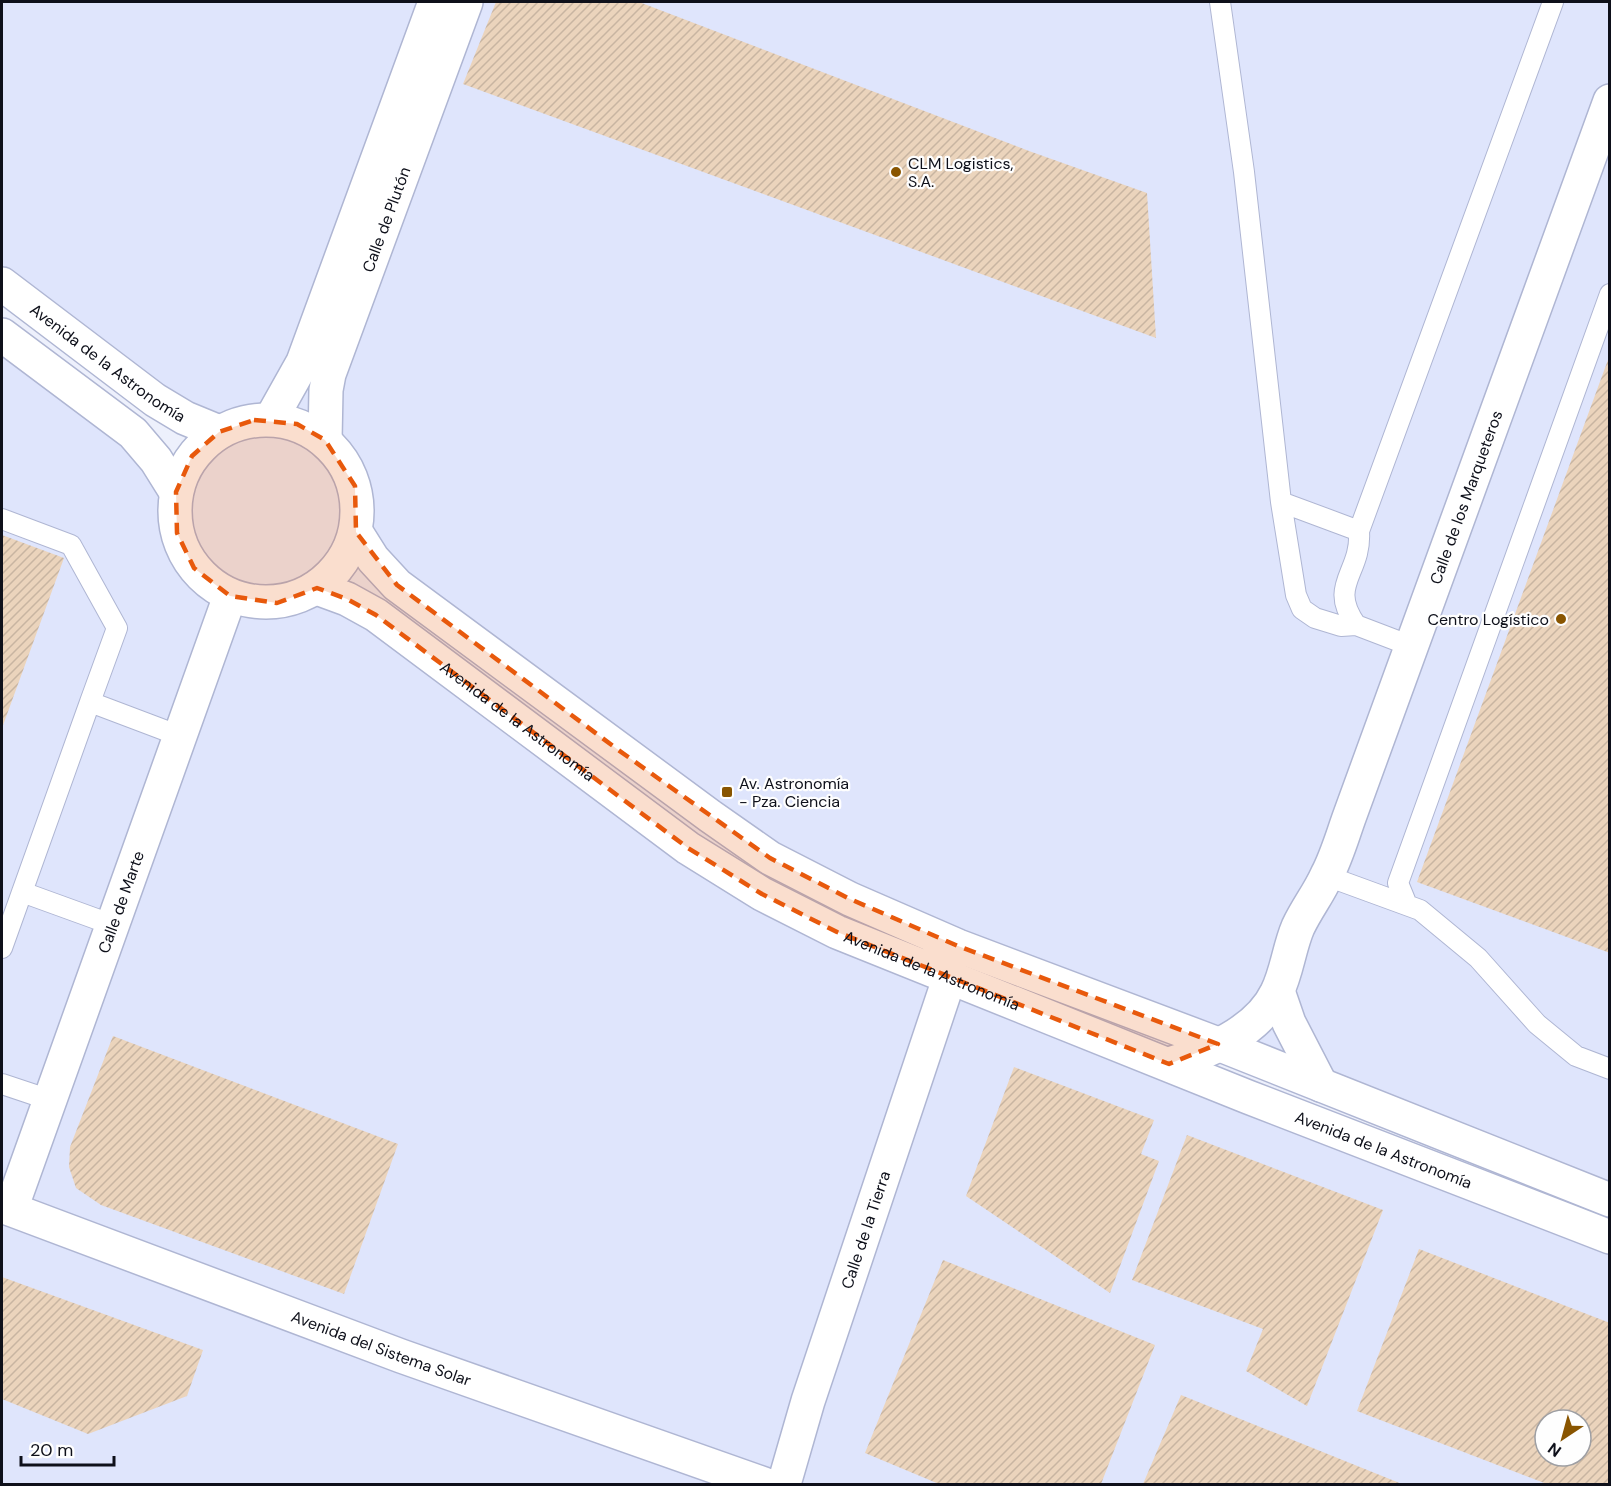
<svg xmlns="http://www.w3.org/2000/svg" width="1611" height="1486" viewBox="0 0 1611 1486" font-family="'DM Sans',sans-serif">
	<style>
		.built { fill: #dfe5fc; fill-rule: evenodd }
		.building { fill: url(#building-hatch); fill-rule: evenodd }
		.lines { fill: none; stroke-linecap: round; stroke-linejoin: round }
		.service-casing { stroke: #afb6d3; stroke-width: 22 }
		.minor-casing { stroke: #afb6d3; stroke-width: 36 }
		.tertiary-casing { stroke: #afb6d3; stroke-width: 36 }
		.service { stroke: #fff; stroke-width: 20 }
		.minor { stroke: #fff; stroke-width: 33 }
		.tertiary { stroke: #fff; stroke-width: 33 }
		.marked { fill: #e8590c; fill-opacity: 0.2; stroke: #e8590c; stroke-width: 4.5; stroke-dasharray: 12 8; stroke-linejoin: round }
		.poi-dot { fill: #895500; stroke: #fefefe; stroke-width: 2 }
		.labels { text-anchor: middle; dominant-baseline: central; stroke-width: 4.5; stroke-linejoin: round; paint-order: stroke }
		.poi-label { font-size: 16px; fill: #0e101a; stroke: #fefefe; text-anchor: start }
		.street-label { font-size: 16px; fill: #0e101a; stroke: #fefefe }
	</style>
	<defs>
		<pattern id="building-hatch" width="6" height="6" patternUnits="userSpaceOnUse" patternTransform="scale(1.5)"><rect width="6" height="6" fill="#ebd4bc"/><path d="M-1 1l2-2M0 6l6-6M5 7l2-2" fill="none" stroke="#c8b5a1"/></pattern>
	</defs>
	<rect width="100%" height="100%" fill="#edf0fc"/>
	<path class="built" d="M 2,2 L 1609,2 L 1609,1200 L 770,858 L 356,532 L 355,486 L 333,448 L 325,440 L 297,424 L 271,419 L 254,420 L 219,432 L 2,284 Z
		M 2,335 L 176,492 L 177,533 L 194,568 L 230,596 L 277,603 L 317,588 L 762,894 L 1609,1237 L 1609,1484 L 2,1484 ZM 1545,1420 L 1581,1420 L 1581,1456 L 1545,1456 Z"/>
	<path class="building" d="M 496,2 L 639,2 L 1029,151 L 1147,193 L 1156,338 L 463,84 Z
		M 1609,357 L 1610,357 L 1610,953 L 1417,882 Z
		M 2,535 L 64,558 L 2,728 Z
		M 113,1036 L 398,1144 L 344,1294 L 101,1205 L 76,1188 L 69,1167 L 70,1147 Z
		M 1014,1067 L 1154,1120 L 1141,1154 L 1159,1161 L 1110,1293 L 966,1196 Z
		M 1187,1135 L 1383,1210 L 1307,1406 L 1246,1371 L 1263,1329 L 1132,1280 Z
		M 1419,1249 L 1610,1323 L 1610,1484 L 1547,1484 L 1357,1411 ZM 1545,1420 L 1581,1420 L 1581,1456 L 1545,1456 Z
		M 943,1260 L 1155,1345 L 1101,1484 L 939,1484 L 865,1453 Z
		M 2,1277 L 203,1350 L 187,1396 L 88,1434 L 2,1399 Z
		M 1181,1395 L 1402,1484 L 1143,1484 Z"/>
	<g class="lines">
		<g class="service-casing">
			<path id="service" d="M 1220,2 L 1244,172 L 1281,502 L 1359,531 L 1553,2
				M 1281,502 L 1296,595 L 1302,609 L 1315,618 L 1341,626 L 1356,625 L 1411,646
				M 2,519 L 71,545 L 117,628 L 90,702
				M 1356,625 C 1327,584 1362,574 1359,531
				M 1327,876 L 1420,910 L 1478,958 L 1537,1024 L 1576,1056 L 1610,1069
				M 22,892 L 113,925
				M 1407,905 L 1398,883 L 1610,294
				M 2,948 L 90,702 L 180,736
				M 2,1084 L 50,1100"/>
		</g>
		<g class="minor-casing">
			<g id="minor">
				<path d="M 271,419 L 303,362 L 435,2"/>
				<path id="s1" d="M 325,440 L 326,390 L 329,374 L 466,2"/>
				<path d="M 1278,991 L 1289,1023 L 1321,1085"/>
				<path id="s2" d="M 1169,1064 C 1209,1052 1258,1032 1277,992 C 1287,972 1289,948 1298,927 C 1307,908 1319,893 1327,875 C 1337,856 1343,834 1350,815 L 1610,101"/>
				<path id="s3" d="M 2,1206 L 401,1356 L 764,1484"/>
				<path id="s4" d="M 11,1209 L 230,596"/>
				<path id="s5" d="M 784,1484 L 808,1401 L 950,976 L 946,959 L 940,951"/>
			</g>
		</g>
		<g class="tertiary-casing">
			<g id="tertiary">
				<path id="s6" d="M 2,284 L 155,400 L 185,418 L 219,432"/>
				<path d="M 2,335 L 133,433 L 156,460 L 176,492"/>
				<circle cx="266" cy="511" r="91"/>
				<path d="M 356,532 L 373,559 L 397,585 L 710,816 L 770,858 L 850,899 L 958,946 L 1218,1044 L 1610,1200"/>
				<path id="s7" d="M 317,588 L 347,599 L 376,615 L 688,848 L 762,894 L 837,932 L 1248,1097 L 1610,1237"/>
			</g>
		</g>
		<use href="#service" class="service"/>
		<use href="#minor" class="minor"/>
		<use href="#tertiary" class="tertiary"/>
	</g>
	<path class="marked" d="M 254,420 L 297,424 L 325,440 L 355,486 L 356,532 L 397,585 L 617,749 L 770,858 L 850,899 L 958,946 L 1218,1044 L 1169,1064 L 837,932 L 762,894 L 688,848 L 376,615 L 347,599 L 317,588 L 277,603 L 230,596 L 194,568 L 177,533 L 176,492 L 192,456 L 219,432 Z"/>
	<g class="poi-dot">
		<circle cx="896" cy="172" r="6"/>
		<circle cx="1561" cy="619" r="6"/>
		<rect x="721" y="786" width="12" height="12" rx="3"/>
	</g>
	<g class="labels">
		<g class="poi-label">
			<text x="908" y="163">CLM Logistics,<tspan x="908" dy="18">S.A.</tspan></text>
			<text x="1549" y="619" text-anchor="end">Centro Logístico</text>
			<text x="739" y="783">Av. Astronomía<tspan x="739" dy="18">- Pza. Ciencia</tspan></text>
		</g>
		<g class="street-label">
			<text stroke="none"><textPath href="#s1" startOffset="231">Calle de Plutón</textPath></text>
			<text stroke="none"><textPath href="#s6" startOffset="132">Avenida de la Astronomía</textPath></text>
			<text stroke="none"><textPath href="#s2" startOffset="664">Calle de los Marqueteros</textPath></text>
			<text stroke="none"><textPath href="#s7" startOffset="242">Avenida de la Astronomía</textPath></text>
			<text stroke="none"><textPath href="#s4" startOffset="326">Calle de Marte</textPath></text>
			<text stroke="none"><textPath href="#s7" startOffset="728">Avenida de la Astronomía</textPath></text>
			<text stroke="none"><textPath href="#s7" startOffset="1214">Avenida de la Astronomía</textPath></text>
			<text stroke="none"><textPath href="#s5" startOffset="267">Calle de la Tierra</textPath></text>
			<text stroke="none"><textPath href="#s3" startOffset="405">Avenida del Sistema Solar</textPath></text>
		</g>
	</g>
	<rect width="1611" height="1486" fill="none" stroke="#0e101a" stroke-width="6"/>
	<g transform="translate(1563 1438) rotate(216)"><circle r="28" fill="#fefefe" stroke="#9e9fa3" stroke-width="1.5"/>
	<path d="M0-4.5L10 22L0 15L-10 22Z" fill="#895500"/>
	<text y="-9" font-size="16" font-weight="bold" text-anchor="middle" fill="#0e101a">N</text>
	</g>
	<path d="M21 1456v9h93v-9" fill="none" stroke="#0e101a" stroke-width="3"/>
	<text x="30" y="1456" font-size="18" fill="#0e101a" stroke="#fefefe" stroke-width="4.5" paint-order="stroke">20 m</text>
</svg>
